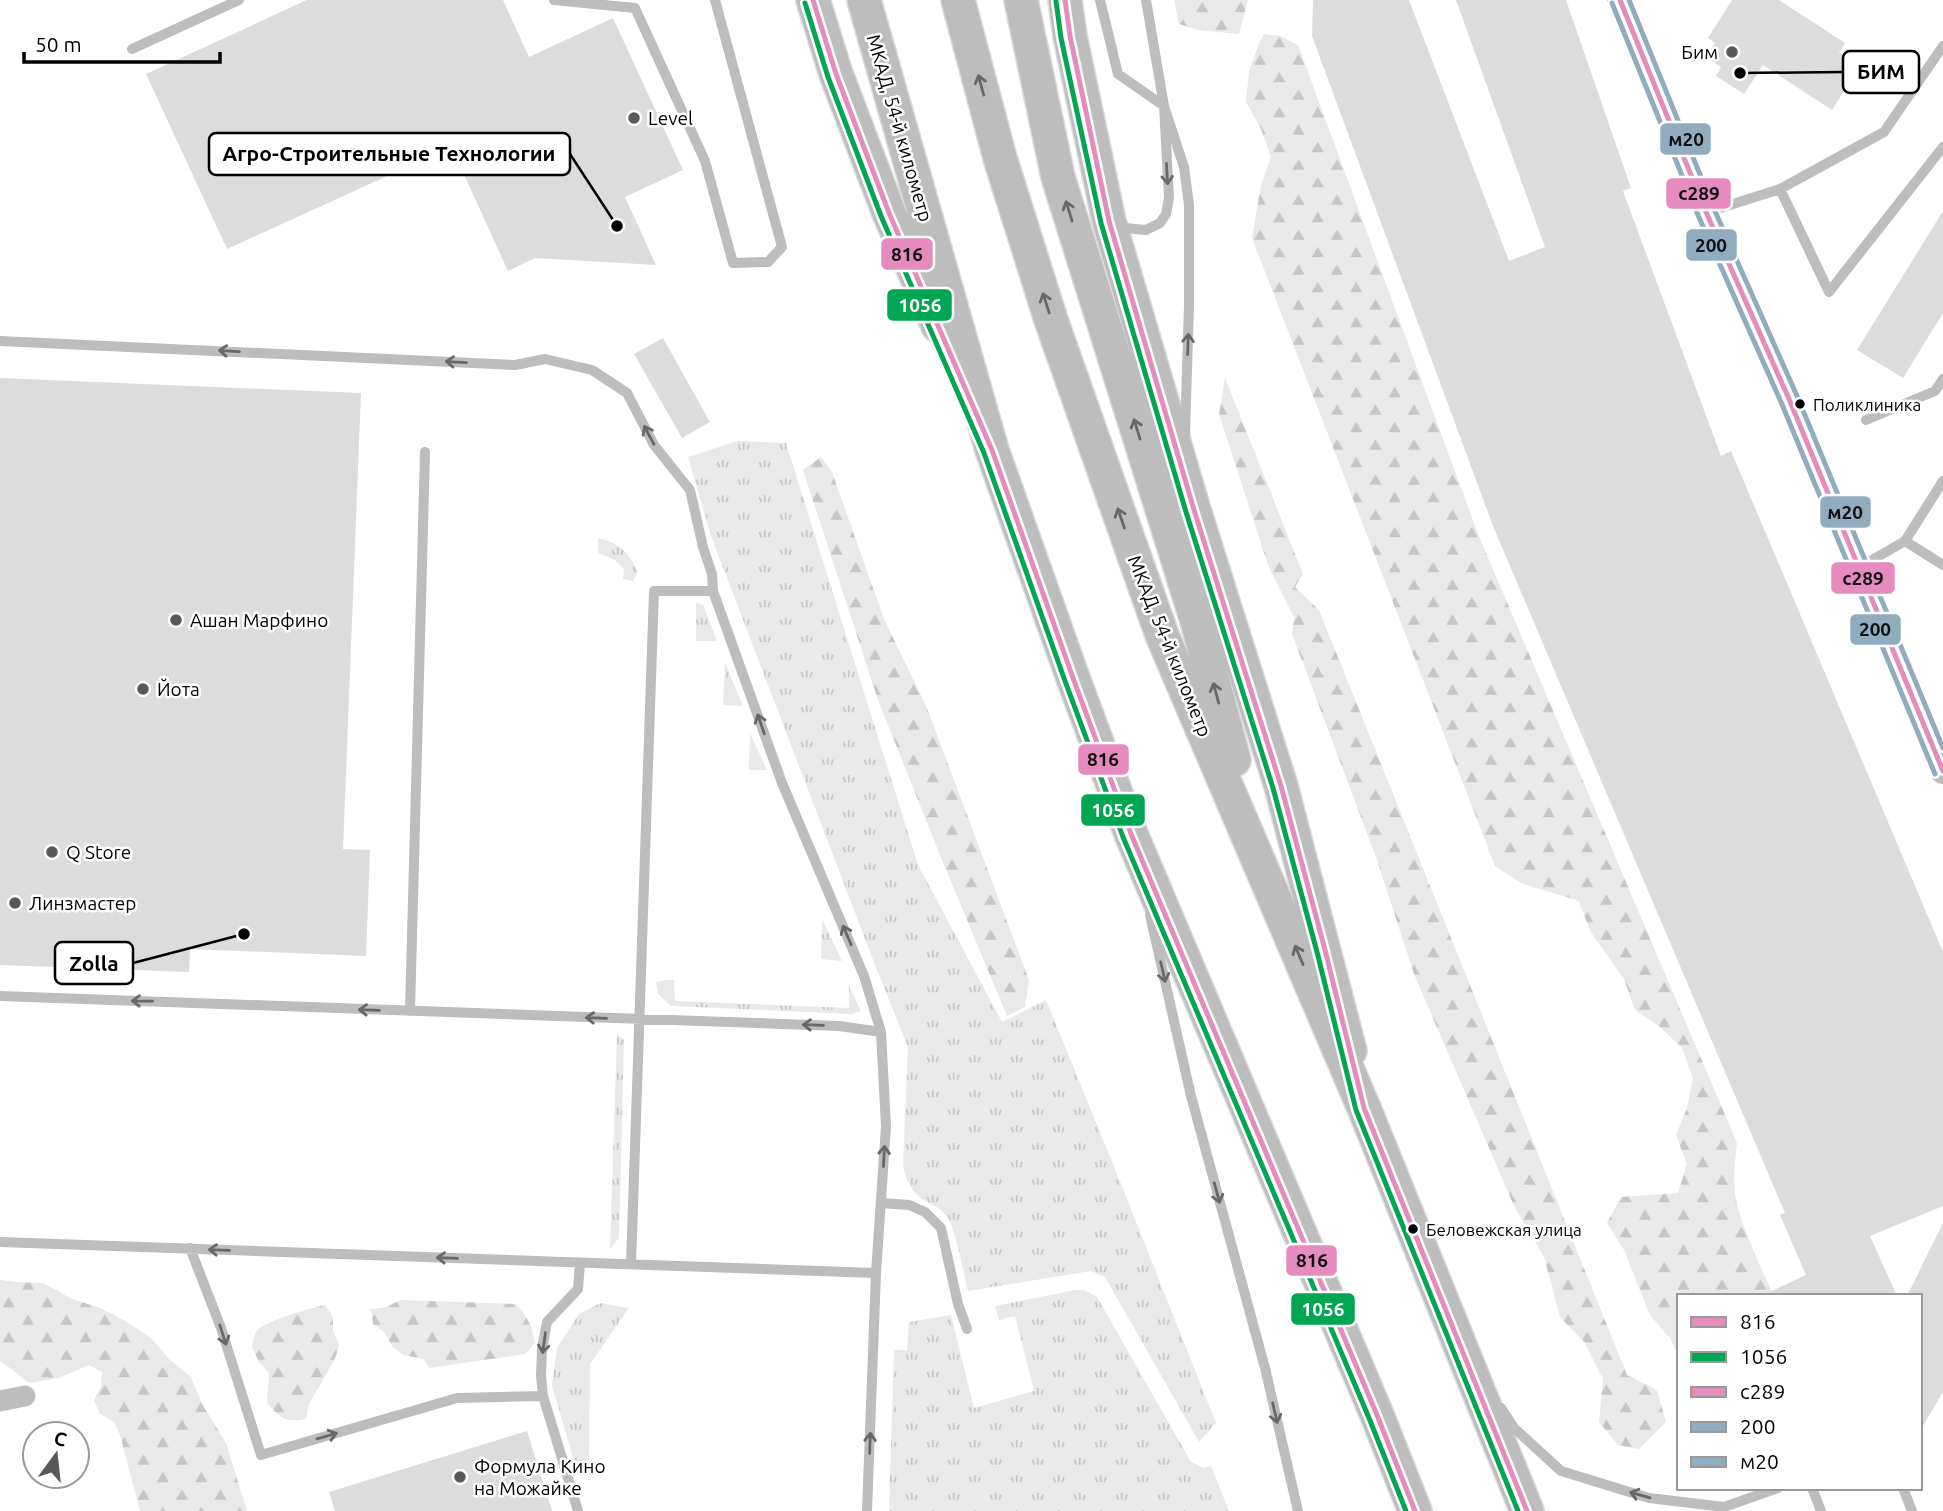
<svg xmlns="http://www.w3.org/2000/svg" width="1943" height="1511" viewBox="0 0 1943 1511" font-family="Ubuntu,sans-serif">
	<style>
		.grass { fill: url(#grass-tufts) }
		.forest { fill: url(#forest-firs) }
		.building { fill: #dcdcdc }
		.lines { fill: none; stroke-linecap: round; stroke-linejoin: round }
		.primary-casing { stroke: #dbdbdb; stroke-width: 36 }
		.trunk-casing { stroke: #dbdbdb; stroke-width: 36 }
		.service { stroke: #bdbdbd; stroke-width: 10 }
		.minor { stroke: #bdbdbd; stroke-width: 21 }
		.tertiary { stroke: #bdbdbd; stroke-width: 26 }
		.primary { stroke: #bdbdbd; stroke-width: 33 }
		.trunk { stroke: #bdbdbd; stroke-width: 33 }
		.bus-1-casing { stroke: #fff; stroke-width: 10 }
		.bus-2-casing { stroke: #fff; stroke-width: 10 }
		.bus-3-casing { stroke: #fff; stroke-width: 10 }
		.bus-4-casing { stroke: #fff; stroke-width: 10 }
		.bus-5-casing { stroke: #fff; stroke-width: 10 }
		.bus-1 { stroke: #e68bbd; stroke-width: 5 }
		.bus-2 { stroke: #00a651; stroke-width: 5 }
		.bus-3 { stroke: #e68bbd; stroke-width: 5 }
		.bus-4 { stroke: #92acbf; stroke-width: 5 }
		.bus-5 { stroke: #92acbf; stroke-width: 5 }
		.oneway { stroke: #686868 }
		.poi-dot { fill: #595959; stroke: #fff; stroke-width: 2.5 }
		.bus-dot { fill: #000; stroke: #fff; stroke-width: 2.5 }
		.labels { text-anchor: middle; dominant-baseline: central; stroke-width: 5; stroke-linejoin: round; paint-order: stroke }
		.bus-label { font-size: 17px; fill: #000; stroke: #fff; text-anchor: start }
		.poi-label { font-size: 19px; fill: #000; stroke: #fff; text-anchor: start }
		.street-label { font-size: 19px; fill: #000; stroke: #fff }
		.leader { fill: none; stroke: #000; stroke-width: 2.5 }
		.callout-dot { fill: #000; stroke: #fff; stroke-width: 2.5 }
		.callout { fill: #fff; stroke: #000; stroke-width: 2.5 }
		.callout-label { font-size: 21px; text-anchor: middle; font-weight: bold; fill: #000 }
		.line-badge { stroke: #fff; stroke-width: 2.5 }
		.badge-label { font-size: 19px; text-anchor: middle; font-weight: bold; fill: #fff }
		.pale-badge-label { font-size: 19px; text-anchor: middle; font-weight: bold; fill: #111 }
	</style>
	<defs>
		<pattern id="grass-tufts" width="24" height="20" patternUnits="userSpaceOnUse" patternTransform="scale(1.75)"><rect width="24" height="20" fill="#e9e9e9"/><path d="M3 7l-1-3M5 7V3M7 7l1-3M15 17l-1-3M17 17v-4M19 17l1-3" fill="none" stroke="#c6c6c6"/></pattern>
		<pattern id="forest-firs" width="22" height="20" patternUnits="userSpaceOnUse" patternTransform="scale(1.75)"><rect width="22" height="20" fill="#e9e9e9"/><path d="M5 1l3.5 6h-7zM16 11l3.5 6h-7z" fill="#c6c6c6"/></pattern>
	</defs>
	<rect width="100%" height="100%" fill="#fff"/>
	<path class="grass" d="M 738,441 L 786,443 L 918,865 L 1002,1022 L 1046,1000 L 1115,1169 L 1216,1423 L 1199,1442 L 1105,1277 L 1091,1271 L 968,1291 C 964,1275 955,1227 947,1217 C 941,1208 934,1206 925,1201 C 911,1192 906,1180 903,1165 L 908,1047 L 877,970 L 711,536 L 688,457 Z
		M 598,538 C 620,543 629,553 638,572 L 633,581 L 623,579 L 624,569 L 615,560 L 598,553 Z
		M 696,603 L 703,605 L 717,641 L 696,641 Z
		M 725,663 L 743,706 L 723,705 Z
		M 750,733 L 767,770 L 749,770 Z
		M 822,919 L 842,961 L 821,959 Z
		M 667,980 L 674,980 L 675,1001 L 849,1008 L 849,986 L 861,1011 L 852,1014 L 671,1006 L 658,994 L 656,982 Z
		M 617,1034 L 624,1040 L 619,1238 L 610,1249 Z
		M 1076,1290 L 1084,1290 L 1097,1297 L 1191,1462 L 1204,1468 L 1211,1466 L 1229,1511 L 889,1511 L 894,1350 L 907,1350 L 909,1322 L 951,1315 L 974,1408 L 1034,1391 L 1015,1316 L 999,1320 L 995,1306 Z
		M 600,1303 L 629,1308 L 590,1364 L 589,1460 L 577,1471 L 552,1386 L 557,1348 L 579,1314 Z"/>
	<path class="forest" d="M 1174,0 L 1248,0 L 1239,34 L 1198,30 L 1179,24 Z
		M 1264,34 L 1280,36 L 1298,45 L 1478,534 L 1737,1143 C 1735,1163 1732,1184 1737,1204 C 1745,1236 1760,1266 1774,1296 L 1679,1296 L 1679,1358 L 1670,1338 L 1650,1315 L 1624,1250 L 1607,1223 L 1621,1197 L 1678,1193 L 1687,1164 L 1676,1135 L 1687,1108 L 1693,1078 L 1682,1048 L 1659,1026 L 1635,1010 L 1624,979 L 1590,931 L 1579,901 L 1521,883 L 1495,866 L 1252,238 L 1261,185 L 1271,157 L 1261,129 L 1246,102 L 1249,71 L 1260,41 Z
		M 1225,378 L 1303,574 L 1295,587 L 1319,610 L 1627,1375 L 1657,1390 L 1666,1422 L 1639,1449 L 1618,1445 L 1599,1422 L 1603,1379 L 1585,1343 L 1560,1317 L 1544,1257 L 1514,1206 L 1414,974 L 1377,860 L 1292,634 L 1294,617 L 1268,565 L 1219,414 Z
		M 821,457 L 832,472 L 884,619 L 927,708 L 1029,980 L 1025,1007 L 1007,1016 L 942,860 L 878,700 L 803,470 Z
		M 0,1280 L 15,1282 L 43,1283 L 72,1299 L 100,1308 L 127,1322 L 151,1338 L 169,1359 L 191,1377 L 202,1404 L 226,1443 L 247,1511 L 140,1511 L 120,1435 L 114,1422 L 100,1414 L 94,1400 L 101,1387 L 102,1372 L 89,1365 L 59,1378 L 29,1383 L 5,1364 L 0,1362 Z
		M 400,1300 L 516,1304 C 527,1316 532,1326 535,1343 L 525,1354 L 429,1368 L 424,1359 L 403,1355 L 392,1346 L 385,1333 L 373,1324 L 371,1309 L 387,1307 Z
		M 325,1305 L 333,1317 L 333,1331 L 339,1345 L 335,1359 L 309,1404 L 306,1419 C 286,1423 280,1418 267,1403 L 269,1373 L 259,1362 L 252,1347 C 253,1342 254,1335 257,1331 C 264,1321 311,1308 325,1305 Z"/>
	<path class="building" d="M 307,0 L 503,0 L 529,57 L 613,18 L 683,170 L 625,197 L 656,265 L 535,258 L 508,271 L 456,157 L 436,166 L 431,156 L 227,249 L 146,74 Z
		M 1313,0 L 1409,0 L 1509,261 L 1545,247 L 1456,0 L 1566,0 L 1631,188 L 1623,191 L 1721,456 L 1731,451 L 1943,952 L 1943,1206 L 1870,1236 L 1897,1296 L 1761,1296 L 1806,1275 L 1780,1215 L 1785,1213 L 1493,526 L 1312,36 Z
		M 1732,0 L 1779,0 L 1845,43 L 1839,53 L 1860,66 L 1832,110 L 1763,65 L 1744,94 L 1716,76 L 1721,67 L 1706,57 L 1715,43 L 1708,38 Z
		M 1943,211 L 1943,313 L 1903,378 L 1857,350 Z
		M 663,338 L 710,422 L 682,438 L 634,354 Z
		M 0,378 L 361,393 L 343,849 L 370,850 L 366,956 L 190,949 L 189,972 L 0,965 Z
		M 1943,1223 L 1943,1392 L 1920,1431 L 1920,1296 L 1907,1296 Z
		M 527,1431 L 552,1511 L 335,1511 L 329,1492 Z"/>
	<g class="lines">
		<g class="primary-casing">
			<path id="primary" d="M 1065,0 L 1070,36 L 1109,221 L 1194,510 L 1281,786 L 1350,1051"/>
		</g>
		<g class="trunk-casing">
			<path id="trunk" d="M 813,0 L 836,74 L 889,213 L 938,326
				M 864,0 L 992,450 L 1073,678 L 1131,834 L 1377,1415 L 1415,1511
				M 958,0 L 1000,158 L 1051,320 L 1162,635 L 1364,1108 L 1527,1511
				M 1021,0 L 1058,177 L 1197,621 L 1234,760"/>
		</g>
		<path class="service" d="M 554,0 L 635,8 L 705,161 L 733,263 L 768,262 L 782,247 L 715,0
			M 1100,0 L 1118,74 L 1164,106 L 1184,167 L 1189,205 L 1189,305 L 1185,434
			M 132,49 L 239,0
			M 1780,189 L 1829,292 L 1943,147
			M 1708,212 L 1780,189 L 1884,132 L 1943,46
			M 1115,224 L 1125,228 L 1146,230 L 1160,223 L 1166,214 L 1169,198 L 1164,106 L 1146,0
			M 0,341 L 515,365 L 545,359 L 592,370 L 627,393 L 654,445 L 690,490 L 703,547 L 712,574 L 713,591 L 782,783 L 864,976 L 881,1032 L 886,1126 L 876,1273 L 867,1511
			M 1866,420 L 1935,391 L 1943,379
			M 1905,541 L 1943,565
			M 1860,567 L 1905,541 L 1943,481
			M 1150,915 L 1191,1096 L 1265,1368 L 1298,1511
			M 0,996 L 839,1026 L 881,1032
			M 410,1011 L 425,452
			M 882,1203 L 909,1205 L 925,1212 L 941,1228 L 958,1304 L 967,1329
			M 0,1242 L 876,1273
			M 190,1248 L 221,1328 L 261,1455 L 457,1398 L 543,1396
			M 631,1264 L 654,591 L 713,591
			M 1501,1408 L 1514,1428 L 1561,1471 L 1649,1498 L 1724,1507 L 1778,1488
			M 1812,1488 L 1821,1511
			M 1903,1488 L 1912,1511
			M 578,1511 L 543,1396 L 541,1376 L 542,1349 L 547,1322 L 578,1289 L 580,1263"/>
		<path class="minor" d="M 0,1401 L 25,1396"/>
		<path class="tertiary" d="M 1620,0 L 1706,212 L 1789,399 L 1943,771"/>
		<use href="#primary" class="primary"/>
		<use href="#trunk" class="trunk"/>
		<g class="bus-1-casing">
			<path id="bus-1" d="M 813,0 L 836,74 L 889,213 L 992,450 L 1073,678 L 1131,834 L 1377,1415 L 1415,1511
				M 1065,0 L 1070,36 L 1109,221 L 1194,510 L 1281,786 L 1325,950 L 1364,1108 L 1527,1511"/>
		</g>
		<g class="bus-2-casing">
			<path id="bus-2" d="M 1056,1 L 1061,38 L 1101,223 L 1186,512 L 1273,788 L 1317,952 L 1356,1110 L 1518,1511
				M 805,3 L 828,77 L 881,216 L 984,453 L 1065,681 L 1123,837 L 1369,1418 L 1406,1511"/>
		</g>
		<g class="bus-3-casing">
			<path id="bus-3" d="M 1620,0 L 1706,212 L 1789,399 L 1943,771"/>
		</g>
		<g class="bus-4-casing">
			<path id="bus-4" d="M 1612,3 L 1698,215 L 1781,402 L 1935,774"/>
		</g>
		<g class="bus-5-casing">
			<path id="bus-5" d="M 1629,0 L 1714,209 L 1797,396 L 1943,748"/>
		</g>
		<use href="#bus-1" class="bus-1"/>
		<use href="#bus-2" class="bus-2"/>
		<use href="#bus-3" class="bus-3"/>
		<use href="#bus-4" class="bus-4"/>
		<use href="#bus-5" class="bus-5"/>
	</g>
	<defs><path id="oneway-shaft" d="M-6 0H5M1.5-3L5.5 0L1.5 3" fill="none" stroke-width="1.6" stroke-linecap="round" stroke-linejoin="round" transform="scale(1.75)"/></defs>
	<g class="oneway">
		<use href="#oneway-shaft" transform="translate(981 85) rotate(-105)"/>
		<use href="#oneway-shaft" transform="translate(1167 174) rotate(87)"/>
		<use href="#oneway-shaft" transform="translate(1069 211) rotate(-107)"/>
		<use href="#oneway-shaft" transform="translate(1046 303) rotate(-108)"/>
		<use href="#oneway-shaft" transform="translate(1188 344) rotate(-88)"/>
		<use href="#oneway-shaft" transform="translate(229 351) rotate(-177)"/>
		<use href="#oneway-shaft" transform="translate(456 362) rotate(-177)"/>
		<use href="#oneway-shaft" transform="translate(1137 429) rotate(-107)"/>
		<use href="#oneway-shaft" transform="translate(649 435) rotate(-118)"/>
		<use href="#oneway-shaft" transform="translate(1121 518) rotate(-109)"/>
		<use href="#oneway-shaft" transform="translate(1216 693) rotate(-105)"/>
		<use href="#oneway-shaft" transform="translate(761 724) rotate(-109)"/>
		<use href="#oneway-shaft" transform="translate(847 935) rotate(-113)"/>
		<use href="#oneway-shaft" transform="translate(1299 955) rotate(-113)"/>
		<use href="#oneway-shaft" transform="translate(1163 972) rotate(77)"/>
		<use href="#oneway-shaft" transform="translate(142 1001) rotate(-179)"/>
		<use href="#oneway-shaft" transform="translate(369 1010) rotate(-178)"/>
		<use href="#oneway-shaft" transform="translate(596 1018) rotate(-178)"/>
		<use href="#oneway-shaft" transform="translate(813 1025) rotate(-178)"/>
		<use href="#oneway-shaft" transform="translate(884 1156) rotate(-87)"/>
		<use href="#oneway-shaft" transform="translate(1217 1193) rotate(75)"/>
		<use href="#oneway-shaft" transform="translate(219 1250) rotate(-178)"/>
		<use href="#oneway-shaft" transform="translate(447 1258) rotate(-178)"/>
		<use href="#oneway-shaft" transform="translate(223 1335) rotate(72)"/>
		<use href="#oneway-shaft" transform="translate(544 1343) rotate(98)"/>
		<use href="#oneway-shaft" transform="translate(1275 1413) rotate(77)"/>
		<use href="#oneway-shaft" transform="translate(327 1436) rotate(-16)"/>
		<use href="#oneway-shaft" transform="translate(870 1443) rotate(-88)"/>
		<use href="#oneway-shaft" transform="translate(1640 1495) rotate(-164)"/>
	</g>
	<g class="poi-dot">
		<circle cx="1732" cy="52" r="7"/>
		<circle cx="634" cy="118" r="7"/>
		<circle cx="176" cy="620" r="7"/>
		<circle cx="143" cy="689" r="7"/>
		<circle cx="52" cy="852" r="7"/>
		<circle cx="15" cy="903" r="7"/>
		<circle cx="460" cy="1477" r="7"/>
	</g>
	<g class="bus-dot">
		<circle cx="1800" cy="404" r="6"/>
		<circle cx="1413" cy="1229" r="6"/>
	</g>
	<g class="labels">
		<g class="bus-label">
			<text x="1813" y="404">Поликлиника</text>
			<text x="1426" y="1229">Беловежская улица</text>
		</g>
		<g class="poi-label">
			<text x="1718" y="52" text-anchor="end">Бим</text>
			<text x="648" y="118">Level</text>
			<text x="190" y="620">Ашан Марфино</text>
			<text x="157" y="689">Йота</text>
			<text x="66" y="852">Q Store</text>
			<text x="29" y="903">Линзмастер</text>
			<text x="474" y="1466">Формула Кино<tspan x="474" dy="22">на Можайке</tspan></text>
		</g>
		<g class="street-label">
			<text transform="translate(900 128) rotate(74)">МКАД, 54-й километр</text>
			<text transform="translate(1170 646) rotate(68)">МКАД, 54-й километр</text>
		</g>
	</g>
	<path class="leader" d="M1740 73L1843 72M617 226L570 154M244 934L133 963"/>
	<g class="callout-dot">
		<circle cx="1740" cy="73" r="7"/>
		<circle cx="617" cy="226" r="7"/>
		<circle cx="244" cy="934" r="7"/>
	</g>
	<g class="callout">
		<rect x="1843" y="51" width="76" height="42" rx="7"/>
		<rect x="209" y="133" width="361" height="42" rx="7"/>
		<rect x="55" y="942" width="78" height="42" rx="7"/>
	</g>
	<g class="callout-label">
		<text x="1881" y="79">БИМ</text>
		<text x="389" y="161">Агро-Строительные Технологии</text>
		<text x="94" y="971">Zolla</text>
	</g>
	<g class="line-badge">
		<rect x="1659" y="122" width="53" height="34" rx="7" fill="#92acbf"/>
		<rect x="1665" y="177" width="67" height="33" rx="7" fill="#e68bbd"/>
		<rect x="1685" y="228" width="53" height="34" rx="7" fill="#92acbf"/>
		<rect x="880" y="237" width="54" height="34" rx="7" fill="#e68bbd"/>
		<rect x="886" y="288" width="67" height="34" rx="7" fill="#00a651"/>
		<rect x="1819" y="495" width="53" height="34" rx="7" fill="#92acbf"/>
		<rect x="1830" y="561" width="66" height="34" rx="7" fill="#e68bbd"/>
		<rect x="1849" y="613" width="53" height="33" rx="7" fill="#92acbf"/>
		<rect x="1077" y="743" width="53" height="33" rx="7" fill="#e68bbd"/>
		<rect x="1080" y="793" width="66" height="34" rx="7" fill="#00a651"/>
		<rect x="1285" y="1244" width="53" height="33" rx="7" fill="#e68bbd"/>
		<rect x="1290" y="1292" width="66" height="34" rx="7" fill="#00a651"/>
	</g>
	<g class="badge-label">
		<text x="920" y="312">1056</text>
		<text x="1113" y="817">1056</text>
		<text x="1323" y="1316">1056</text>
	</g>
	<g class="pale-badge-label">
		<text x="1686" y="146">м20</text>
		<text x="1699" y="200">с289</text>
		<text x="1711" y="252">200</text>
		<text x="907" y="261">816</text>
		<text x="1845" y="519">м20</text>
		<text x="1863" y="585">с289</text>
		<text x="1875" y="636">200</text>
		<text x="1103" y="766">816</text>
		<text x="1312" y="1267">816</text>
	</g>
	<rect x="1677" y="1294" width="245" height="196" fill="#ffffff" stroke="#999999" stroke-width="2"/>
	<rect x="1691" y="1317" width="35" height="10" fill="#e68bbd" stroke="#999999" stroke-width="2"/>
	<text x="1740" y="1329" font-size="21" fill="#000000">816</text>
	<rect x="1691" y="1352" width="35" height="10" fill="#00a651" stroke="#999999" stroke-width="2"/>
	<text x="1740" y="1364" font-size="21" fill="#000000">1056</text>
	<rect x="1691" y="1387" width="35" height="10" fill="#e68bbd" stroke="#999999" stroke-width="2"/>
	<text x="1740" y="1399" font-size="21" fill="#000000">с289</text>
	<rect x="1691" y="1422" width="35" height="10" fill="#92acbf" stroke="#999999" stroke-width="2"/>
	<text x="1740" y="1434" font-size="21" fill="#000000">200</text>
	<rect x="1691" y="1457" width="35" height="10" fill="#92acbf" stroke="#999999" stroke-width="2"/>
	<text x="1740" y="1469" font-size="21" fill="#000000">м20</text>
	<g transform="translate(56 1455) rotate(15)"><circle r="33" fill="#ffffff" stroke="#999999" stroke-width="2"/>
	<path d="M0-5L12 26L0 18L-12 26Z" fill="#595959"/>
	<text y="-10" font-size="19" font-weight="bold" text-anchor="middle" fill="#000000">С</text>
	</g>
	<path d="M24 52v10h196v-10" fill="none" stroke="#000000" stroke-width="3.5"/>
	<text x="35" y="52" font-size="21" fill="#000000" stroke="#ffffff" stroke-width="5" paint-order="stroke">50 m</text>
</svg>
